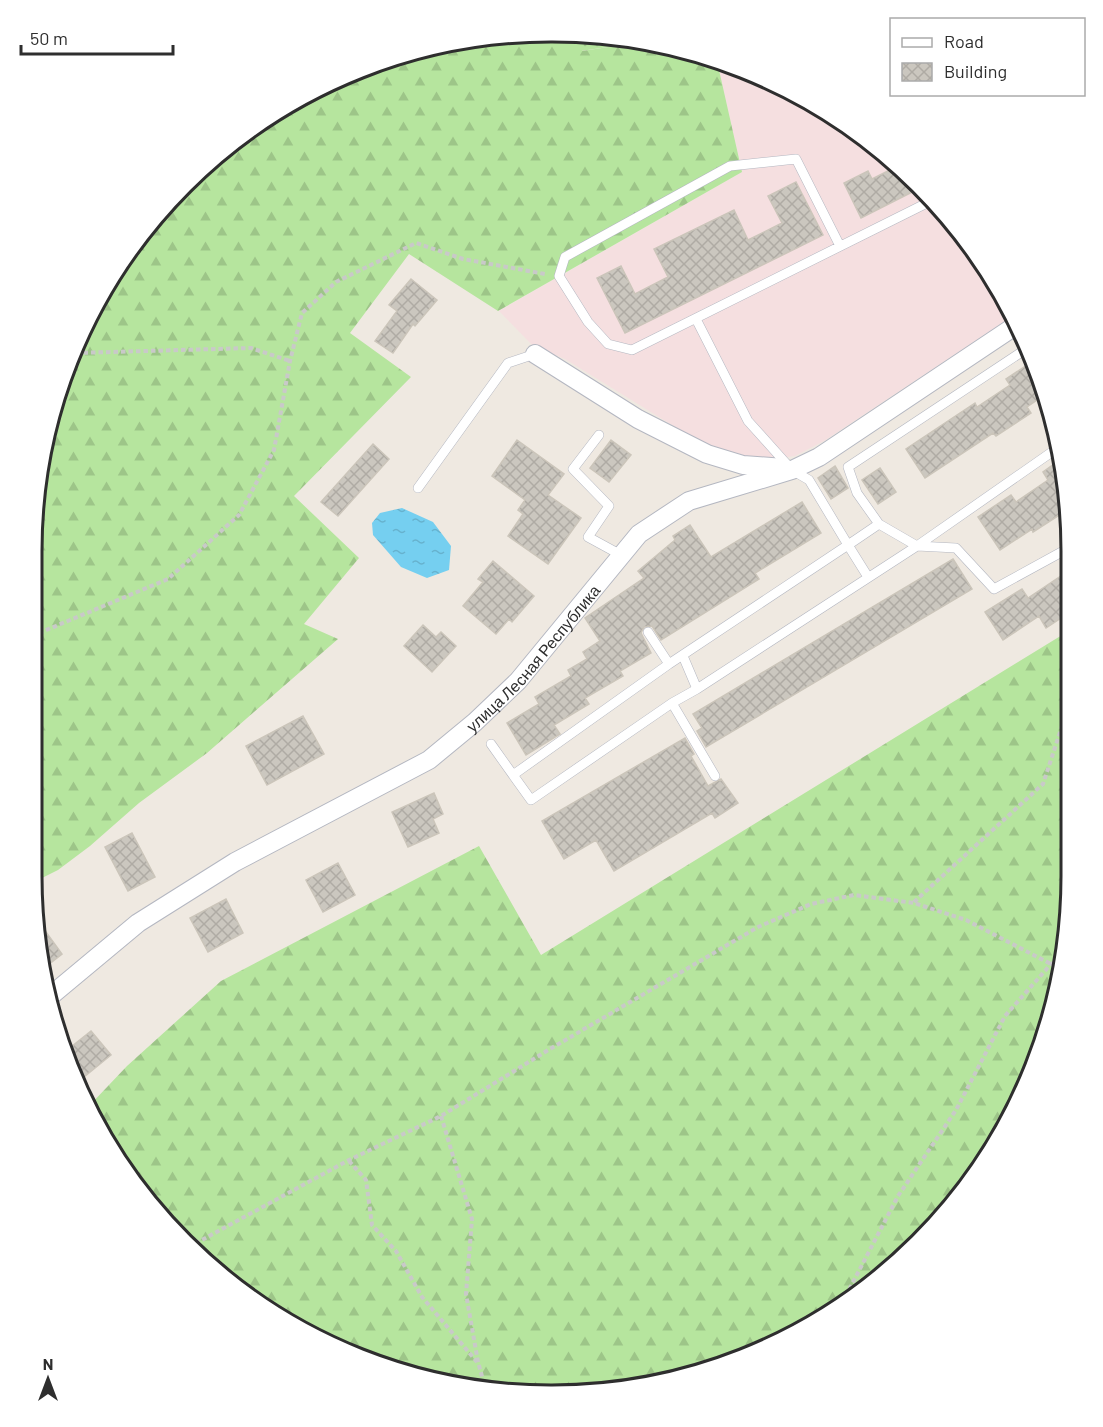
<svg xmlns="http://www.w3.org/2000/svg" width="1103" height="1427" viewBox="0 0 1103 1427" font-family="Barlow,sans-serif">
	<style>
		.medical { fill: #f5dfe0 }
		.grass { fill: url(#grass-dots) }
		.forest { fill: url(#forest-firs) }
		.water { fill: url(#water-ripples) }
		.building { fill: url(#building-cross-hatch); stroke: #cbc5ba; stroke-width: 1.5 }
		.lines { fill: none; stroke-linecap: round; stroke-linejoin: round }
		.lane-casing { stroke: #b4b7c1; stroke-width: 10 }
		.street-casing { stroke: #b4b7c1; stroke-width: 20 }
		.path { stroke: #c9c9c9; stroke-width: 4; stroke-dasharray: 4.5 3; stroke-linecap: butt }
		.lane { stroke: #fff; stroke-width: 9 }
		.street { stroke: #fff; stroke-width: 18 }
		.labels { text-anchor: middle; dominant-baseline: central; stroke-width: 5; stroke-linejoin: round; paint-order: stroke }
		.street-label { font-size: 16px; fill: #2e2e2e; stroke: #fff }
		.rim { fill: none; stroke: #2e2e2e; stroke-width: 3 }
	</style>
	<defs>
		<pattern id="grass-dots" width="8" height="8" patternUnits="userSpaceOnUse" patternTransform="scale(1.5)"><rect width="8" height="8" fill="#b6e59e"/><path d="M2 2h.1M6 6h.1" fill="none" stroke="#9dc588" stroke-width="1.8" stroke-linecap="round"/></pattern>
		<pattern id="forest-firs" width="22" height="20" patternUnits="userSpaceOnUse" patternTransform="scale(1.5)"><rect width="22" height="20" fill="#b6e59e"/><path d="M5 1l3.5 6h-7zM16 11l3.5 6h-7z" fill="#9dc588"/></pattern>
		<pattern id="water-ripples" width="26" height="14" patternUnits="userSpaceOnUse" patternTransform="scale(1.5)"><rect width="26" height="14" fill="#75cff0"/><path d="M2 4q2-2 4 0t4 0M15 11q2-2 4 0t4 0" fill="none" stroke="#66b2ce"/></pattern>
		<pattern id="building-cross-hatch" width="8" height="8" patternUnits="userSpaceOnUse" patternTransform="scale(1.5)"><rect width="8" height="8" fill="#cbc7bf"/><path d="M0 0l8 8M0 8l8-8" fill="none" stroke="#afaba4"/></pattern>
	</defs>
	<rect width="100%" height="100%" fill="#efe9e1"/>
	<path class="medical" d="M 717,61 L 751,71 L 841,119 L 919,184 L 984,263 L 1011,317 L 824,441 L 795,456 L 772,459 L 746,457 L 701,443 L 565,359 L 533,346 L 499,311 L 742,172 Z"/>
	<path class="grass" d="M 580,34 L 648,41 L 581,51 Z"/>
	<path class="forest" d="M 552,32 L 580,34 L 582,51 L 648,41 L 717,61 L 742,172 L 498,311 L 409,254 L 350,333 L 411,377 L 294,496 L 359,558 L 304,624 L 338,639 L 207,753 L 139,803 L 90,846 L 58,870 L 32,883 L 33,518 L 59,385 L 139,235 L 263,119 L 353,71 L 450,41 Z
		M 1067,632 L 1067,944 L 1044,1043 L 984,1164 L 919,1243 L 840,1308 L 686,1378 L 552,1395 L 417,1378 L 292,1326 L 184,1243 L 101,1136 L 89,1106 L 127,1066 L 221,981 L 479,846 L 541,955 Z"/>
	<path class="water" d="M 402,508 L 433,522 L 451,546 L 449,570 L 427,578 L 401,567 L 373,535 L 372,523 L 380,513 Z"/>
	<path class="building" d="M 898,166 L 922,187 L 861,218 L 844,183 L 868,171 L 872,179 Z
		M 796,182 L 823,235 L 625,333 L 597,278 L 621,266 L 635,294 L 668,277 L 654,249 L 734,210 L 748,240 L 782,223 L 768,196 Z
		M 411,279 L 437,300 L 415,326 L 413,324 L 393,353 L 375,341 L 397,311 L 389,305 Z
		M 1033,361 L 1044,384 L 1046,394 L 1027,407 L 1031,413 L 996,436 L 993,433 L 925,478 L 906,449 L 975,403 L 977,407 L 1010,385 L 1006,379 Z
		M 517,440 L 564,474 L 548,495 L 581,518 L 548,564 L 508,536 L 523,514 L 518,510 L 525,500 L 492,476 Z
		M 611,440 L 631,455 L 609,482 L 590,468 Z
		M 373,444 L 389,459 L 338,516 L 321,502 Z
		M 1061,459 L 1067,484 L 1067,510 L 1033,532 L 1032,529 L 1000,550 L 978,517 L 1011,495 L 1016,502 L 1048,480 L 1043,472 Z
		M 835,466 L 848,488 L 831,499 L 818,478 Z
		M 880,468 L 896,492 L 878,504 L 862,480 Z
		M 802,502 L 821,533 L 755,573 L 759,579 L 661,640 L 652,626 L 644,627 L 641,633 L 651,653 L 620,671 L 623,676 L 585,698 L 589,704 L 554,725 L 560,734 L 526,755 L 507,723 L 539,704 L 535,697 L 571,676 L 568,670 L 587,659 L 583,652 L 600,641 L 585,618 L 644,578 L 638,571 L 675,540 L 673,536 L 690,525 L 711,557 Z
		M 953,559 L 972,589 L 706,747 L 697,731 L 702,728 L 693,714 Z
		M 493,561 L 534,596 L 512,622 L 509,619 L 496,634 L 463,606 L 483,582 L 478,579 Z
		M 1067,572 L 1067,614 L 1046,628 L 1039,616 L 1003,640 L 985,612 L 1022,589 L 1028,598 Z
		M 423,625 L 436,637 L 441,632 L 456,646 L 432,672 L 404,646 Z
		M 303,716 L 324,754 L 267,785 L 246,746 Z
		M 685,738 L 694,754 L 691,756 L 708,786 L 721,779 L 738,803 L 715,818 L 712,813 L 614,871 L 596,840 L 564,859 L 542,821 Z
		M 434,793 L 443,814 L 433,819 L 439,833 L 408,847 L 392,812 Z
		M 132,833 L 155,877 L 128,891 L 105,847 Z
		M 338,863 L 355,895 L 323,912 L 306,880 Z
		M 226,899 L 243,933 L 208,952 L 190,918 Z
		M 38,921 L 62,954 L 44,968 L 43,959 Z
		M 91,1031 L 111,1055 L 79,1081 L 66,1051 Z"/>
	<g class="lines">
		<g class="lane-casing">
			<path id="lane" d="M 840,246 L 796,159 L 730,166 L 565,257 L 559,276 L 588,322 L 608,344 L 632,350 L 933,200
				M 696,319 L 748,421 L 792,470 L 809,480 L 848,545 L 879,524 L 857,493 L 848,467 L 1026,349
				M 599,435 L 573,469 L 609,506 L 588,537 L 621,555
				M 418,488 L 508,363 L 535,354
				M 879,524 L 917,546 L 956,548 L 994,589 L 1067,549
				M 868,577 L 848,545 L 669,664 L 513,775 L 531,800 L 672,703 L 697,689 L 917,546 L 1059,447
				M 648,632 L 669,664
				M 683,656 L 697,689
				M 672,703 L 715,776
				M 491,744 L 513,775"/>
		</g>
		<g class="street-casing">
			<g id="street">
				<path d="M 535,354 L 638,419 L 707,454 L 743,465 L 784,468"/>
				<path id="s1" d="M 48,998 L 138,923 L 235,862 L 429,760 L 475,722 L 518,681 L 639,534 L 689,501 L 792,470 L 819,457 L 1015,326"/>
			</g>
		</g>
		<path class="path" d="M 76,353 L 251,348 L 290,361
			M 32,636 L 168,579 L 239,515 L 274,450 L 290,361 L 302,313 L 336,282 L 416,243 L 463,259 L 545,274
			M 914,902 L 1043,784 L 1067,711
			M 441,1116 L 472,1219 L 466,1294 L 478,1362 L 485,1387
			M 349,1161 L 366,1180 L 372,1225 L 396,1251 L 422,1297 L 477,1362
			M 189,1247 L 349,1160 L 441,1116 L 545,1052 L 758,927 L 811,904 L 854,895 L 914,903 L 966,920 L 1051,964
			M 839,1309 L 898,1196 L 956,1110 L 1005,1016 L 1051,964 L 1064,958"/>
		<use href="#lane" class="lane"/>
		<use href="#street" class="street"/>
	</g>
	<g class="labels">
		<g class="street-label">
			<text stroke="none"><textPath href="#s1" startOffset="597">улица Лесная Республика</textPath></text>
		</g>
	</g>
	<path d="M0 0H1103V1427H0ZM551 42H552A509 509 0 0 1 1061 551V876A509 509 0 0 1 552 1385H551A509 509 0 0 1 42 876V551A509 509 0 0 1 551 42Z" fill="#fff" fill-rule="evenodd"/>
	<path class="rim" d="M551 42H552A509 509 0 0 1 1061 551V876A509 509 0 0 1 552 1385H551A509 509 0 0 1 42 876V551A509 509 0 0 1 551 42Z"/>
	<rect x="890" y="18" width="195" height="78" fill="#ffffff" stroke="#ababab" stroke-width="1.5"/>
	<rect x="902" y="38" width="30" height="9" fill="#ffffff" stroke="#ababab" stroke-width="1.5"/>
	<text x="944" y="48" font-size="18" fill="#2e2e2e">Road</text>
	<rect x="902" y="63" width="30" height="18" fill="url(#building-cross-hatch)" stroke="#ababab" stroke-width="1.5"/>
	<text x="944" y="78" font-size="18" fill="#2e2e2e">Building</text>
	<g transform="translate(48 1379)" stroke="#ffffff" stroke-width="4.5" paint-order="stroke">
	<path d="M0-4.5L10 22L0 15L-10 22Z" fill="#2e2e2e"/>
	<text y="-9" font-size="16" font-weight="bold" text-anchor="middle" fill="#2e2e2e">N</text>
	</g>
	<path d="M21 45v9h152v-9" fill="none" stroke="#2e2e2e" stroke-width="3"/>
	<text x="30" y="45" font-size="18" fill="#2e2e2e" stroke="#ffffff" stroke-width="4.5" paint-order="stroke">50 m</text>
</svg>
